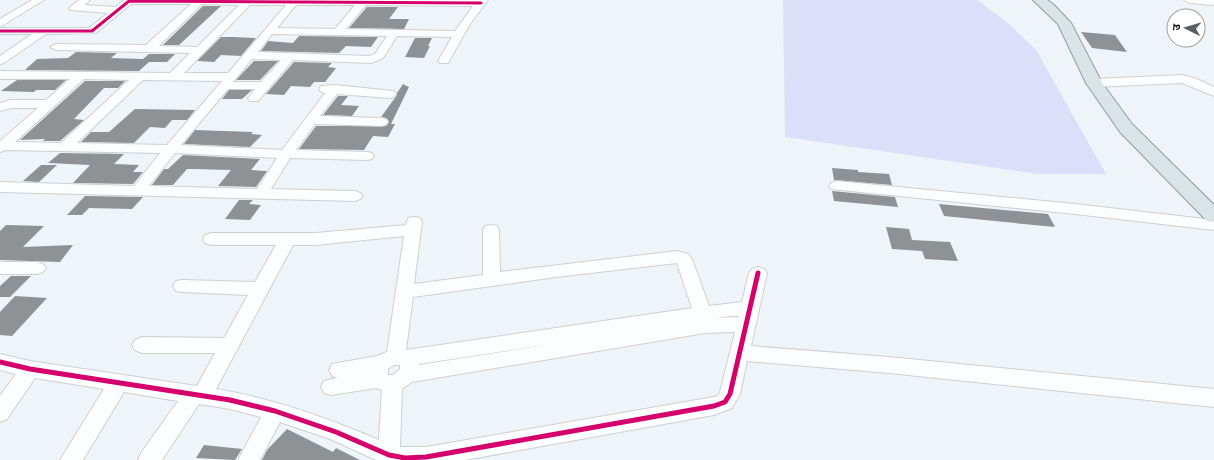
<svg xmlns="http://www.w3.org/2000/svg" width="1214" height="460" viewBox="0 0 1214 460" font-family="'Roboto Serif','Noto Sans Devanagari',serif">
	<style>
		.green { fill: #dbdffa }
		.building { fill: #8e9295 }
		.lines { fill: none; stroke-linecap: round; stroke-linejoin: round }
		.minor-casing { stroke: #cbd0d3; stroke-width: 2 }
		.major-casing { stroke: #8d9ea3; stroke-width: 2 }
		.minor { fill: #fcfdfe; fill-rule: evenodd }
		.major { fill: #dae3e5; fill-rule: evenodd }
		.cycleway-far1-casing { stroke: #fff; stroke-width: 5 }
		.cycleway-casing { stroke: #fff; stroke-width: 8 }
		.cycleway-far1 { stroke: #d6006c; stroke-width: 3 }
		.cycleway { stroke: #d6006c; stroke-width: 5 }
	</style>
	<rect width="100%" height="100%" fill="#eef4f8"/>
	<path class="green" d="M 783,0 L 977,0 L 1008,23 L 1036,50 L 1106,174 L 1038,174 L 785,137 Z"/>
	<path class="building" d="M 203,6 L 221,6 L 179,45 L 163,45 Z
		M 367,7 L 398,7 L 389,19 L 409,19 L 404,29 L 349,28 Z
		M 1081,32 L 1115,35 L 1127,52 L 1092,48 Z
		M 299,36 L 378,37 L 371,47 L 346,46 L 339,53 L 261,51 L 268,41 L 293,43 Z
		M 221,37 L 233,37 L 256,38 L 241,56 L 221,55 L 214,62 L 197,61 Z
		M 415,38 L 432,38 L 428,46 L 430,46 L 424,58 L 405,57 Z
		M 76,52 L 117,53 L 111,58 L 143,59 L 149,54 L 175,54 L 167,62 L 149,62 L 139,71 L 25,70 L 37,59 L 68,58 Z
		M 254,61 L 278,61 L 260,80 L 236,80 Z
		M 294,62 L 332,63 L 328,67 L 336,68 L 325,82 L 314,82 L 310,87 L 291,86 L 284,95 L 266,94 Z
		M 17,80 L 66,80 L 55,90 L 36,90 L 34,92 L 1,91 Z
		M 85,81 L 125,81 L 118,88 L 104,88 L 74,119 L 84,120 L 60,141 L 43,141 L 45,139 L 20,140 Z
		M 403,84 L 409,87 L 391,124 L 395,124 L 388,137 L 373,136 L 364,150 L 299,149 L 316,126 L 386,126 L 389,121 L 386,118 L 381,117 L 397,95 L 397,93 Z
		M 229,90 L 252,90 L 242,99 L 222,99 Z
		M 338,96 L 348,96 L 341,105 L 359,106 L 352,116 L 323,115 Z
		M 135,109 L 195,110 L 187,120 L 172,120 L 165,128 L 150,127 L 134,143 L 81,142 L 91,132 L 109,132 Z
		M 195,130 L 253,132 L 251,134 L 262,135 L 250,147 L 184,144 Z
		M 60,153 L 124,154 L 114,164 L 139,165 L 133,172 L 143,172 L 133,184 L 73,183 L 90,165 L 48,163 Z
		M 183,155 L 260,159 L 251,170 L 267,171 L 256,187 L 218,186 L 231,170 L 195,169 L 187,169 L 173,185 L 152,185 L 164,169 L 168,169 Z
		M 41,165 L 57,165 L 39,182 L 23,181 Z
		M 832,168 L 858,170 L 858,172 L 889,174 L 892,185 L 834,180 Z
		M 832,191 L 895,197 L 898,207 L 834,201 Z
		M 85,196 L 143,197 L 132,209 L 89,208 L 82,215 L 67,215 Z
		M 239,200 L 253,200 L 249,204 L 261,205 L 250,220 L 225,219 Z
		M 939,204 L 1048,214 L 1055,227 L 944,216 Z
		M 6,225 L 44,226 L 23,247 L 73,245 L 60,262 L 0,260 L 0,231 Z
		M 886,227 L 909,229 L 912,240 L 950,242 L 958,261 L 925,259 L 922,251 L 892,249 Z
		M 11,276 L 31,276 L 10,297 L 0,297 L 0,286 Z
		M 15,296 L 47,298 L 12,336 L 0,335 L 0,312 Z
		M 287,429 L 333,452 L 336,448 L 360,460 L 262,460 L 267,450 Z
		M 204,445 L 242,449 L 235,460 L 196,458 Z"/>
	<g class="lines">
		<g class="minor-casing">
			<path id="minor" d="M 32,0 L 44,0 L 0,27 L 0,19 Z
				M 79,0 L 90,0 L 84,5 L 116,7 L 124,0 L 488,0 L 470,24 L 448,63 L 440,63 L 438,61 L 452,37 L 397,36 L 383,58 L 371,63 L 293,60 L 258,101 L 250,101 L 248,98 L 255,89 L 228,89 L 181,145 L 282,150 L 325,93 L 321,92 L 319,89 L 321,86 L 334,85 L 394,91 L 396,94 L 394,97 L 390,98 L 337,94 L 320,116 L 381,118 L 386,119 L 388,122 L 386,125 L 381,126 L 315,124 L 296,150 L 367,152 L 372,153 L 374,156 L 372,159 L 367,160 L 290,158 L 271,189 L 355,191 L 360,193 L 363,196 L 360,199 L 355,201 L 0,192 L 0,182 L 134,186 L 160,153 L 6,150 L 0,152 L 0,141 L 38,108 L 11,108 L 0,111 L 0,103 L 10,100 L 46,100 L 70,79 L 0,79 L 0,71 L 170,73 L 190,53 L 56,50 L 50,47 L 56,44 L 146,45 L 191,4 L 131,4 L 96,33 L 46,34 L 4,63 L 0,64 L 0,56 L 32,34 L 0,34 L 0,28 L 89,28 L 108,13 L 70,10 L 69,8 ZM 202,4 L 239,5 L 197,47 L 159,46 ZM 250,5 L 286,5 L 228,73 L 184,73 ZM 296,5 L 355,5 L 335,29 L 277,28 ZM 366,5 L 473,6 L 455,31 L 346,29 ZM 272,34 L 387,36 L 375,54 L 369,56 L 258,52 ZM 252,59 L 281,60 L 261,82 L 233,82 ZM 84,79 L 129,80 L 61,143 L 15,142 ZM 143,80 L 222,81 L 167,145 L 77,143 ZM 175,153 L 277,158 L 257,189 L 149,186 Z
				M 1184,0 L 1214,0 L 1214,5 L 1189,3 Z
				M 1182,75 L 1197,79 L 1214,87 L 1214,96 L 1182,83 L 1094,87 L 1090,86 L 1088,83 L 1090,80 L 1094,79 Z
				M 836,181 L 1075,204 L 1214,220 L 1214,230 L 1075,214 L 831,189 L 829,186 L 831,183 Z
				M 414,217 L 420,218 L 422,222 L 414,284 L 483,275 L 483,230 L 485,226 L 491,225 L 497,226 L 499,230 L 500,272 L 677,251 L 688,254 L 692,259 L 709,306 L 742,302 L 749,273 L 752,269 L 758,267 L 764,269 L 767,273 L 751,346 L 889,357 L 1214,389 L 1214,407 L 889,373 L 747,361 L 740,394 L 732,408 L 714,415 L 465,460 L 376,460 L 330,439 L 280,422 L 260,460 L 238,460 L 261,417 L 230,409 L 199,404 L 162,460 L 138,460 L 141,453 L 178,401 L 124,392 L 83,460 L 60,460 L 104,389 L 35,378 L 7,419 L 0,422 L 0,396 L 16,374 L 0,370 L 0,354 L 30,361 L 197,386 L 215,353 L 142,353 L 135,350 L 132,345 L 135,340 L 142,337 L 224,338 L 248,295 L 182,292 L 176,291 L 173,286 L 176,281 L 182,280 L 255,282 L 276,245 L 211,245 L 205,243 L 203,239 L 205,235 L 211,233 L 316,233 L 406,225 L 408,218 ZM 404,236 L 387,352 L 377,356 L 332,364 L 329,370 L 332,376 L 337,378 L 324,381 L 321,387 L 324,393 L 331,395 L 376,388 L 382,390 L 379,440 C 327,418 272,398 216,389 L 293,245 L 316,245 ZM 677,263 L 692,308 L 406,350 L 413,297 L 556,277 ZM 732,316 L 739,316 L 739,317 L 716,318 ZM 735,332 L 720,392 L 718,396 L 714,397 L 426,447 L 400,447 L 402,389 L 412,382 L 705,333 ZM 552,344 L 419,365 L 419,364 ZM 394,365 L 400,365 L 400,369 L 393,375 L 388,375 L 388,369 Z
				M 0,262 L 37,262 L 43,264 L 46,268 L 43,272 L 37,274 L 0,274 Z"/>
		</g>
		<g class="major-casing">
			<path id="major" d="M 1033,0 L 1047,0 L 1053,4 L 1071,23 L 1102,83 L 1132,124 L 1214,205 L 1214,222 L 1207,221 L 1120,132 L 1086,83 L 1058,24 Z"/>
		</g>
		<use href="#minor" class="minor"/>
		<use href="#major" class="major"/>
		<g class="cycleway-far1-casing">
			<path id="cycleway-far1" d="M 0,31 L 92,31 L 129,1 L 481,3"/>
		</g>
		<g class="cycleway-casing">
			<path id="cycleway" d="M 0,362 L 30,369 L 230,400 L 275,411 L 336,432 L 389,455 L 405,458 L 426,457 L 714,406 L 725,402 L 730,394 L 758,273"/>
		</g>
		<use href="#cycleway-far1" class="cycleway-far1"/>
		<use href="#cycleway" class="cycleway"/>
	</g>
	<g transform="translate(1186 28) rotate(275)"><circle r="19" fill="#ffffff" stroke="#9d9fa0"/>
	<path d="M0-3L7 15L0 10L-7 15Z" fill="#5a5e62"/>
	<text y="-6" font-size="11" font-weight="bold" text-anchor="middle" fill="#0b0e11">उ</text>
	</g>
</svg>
